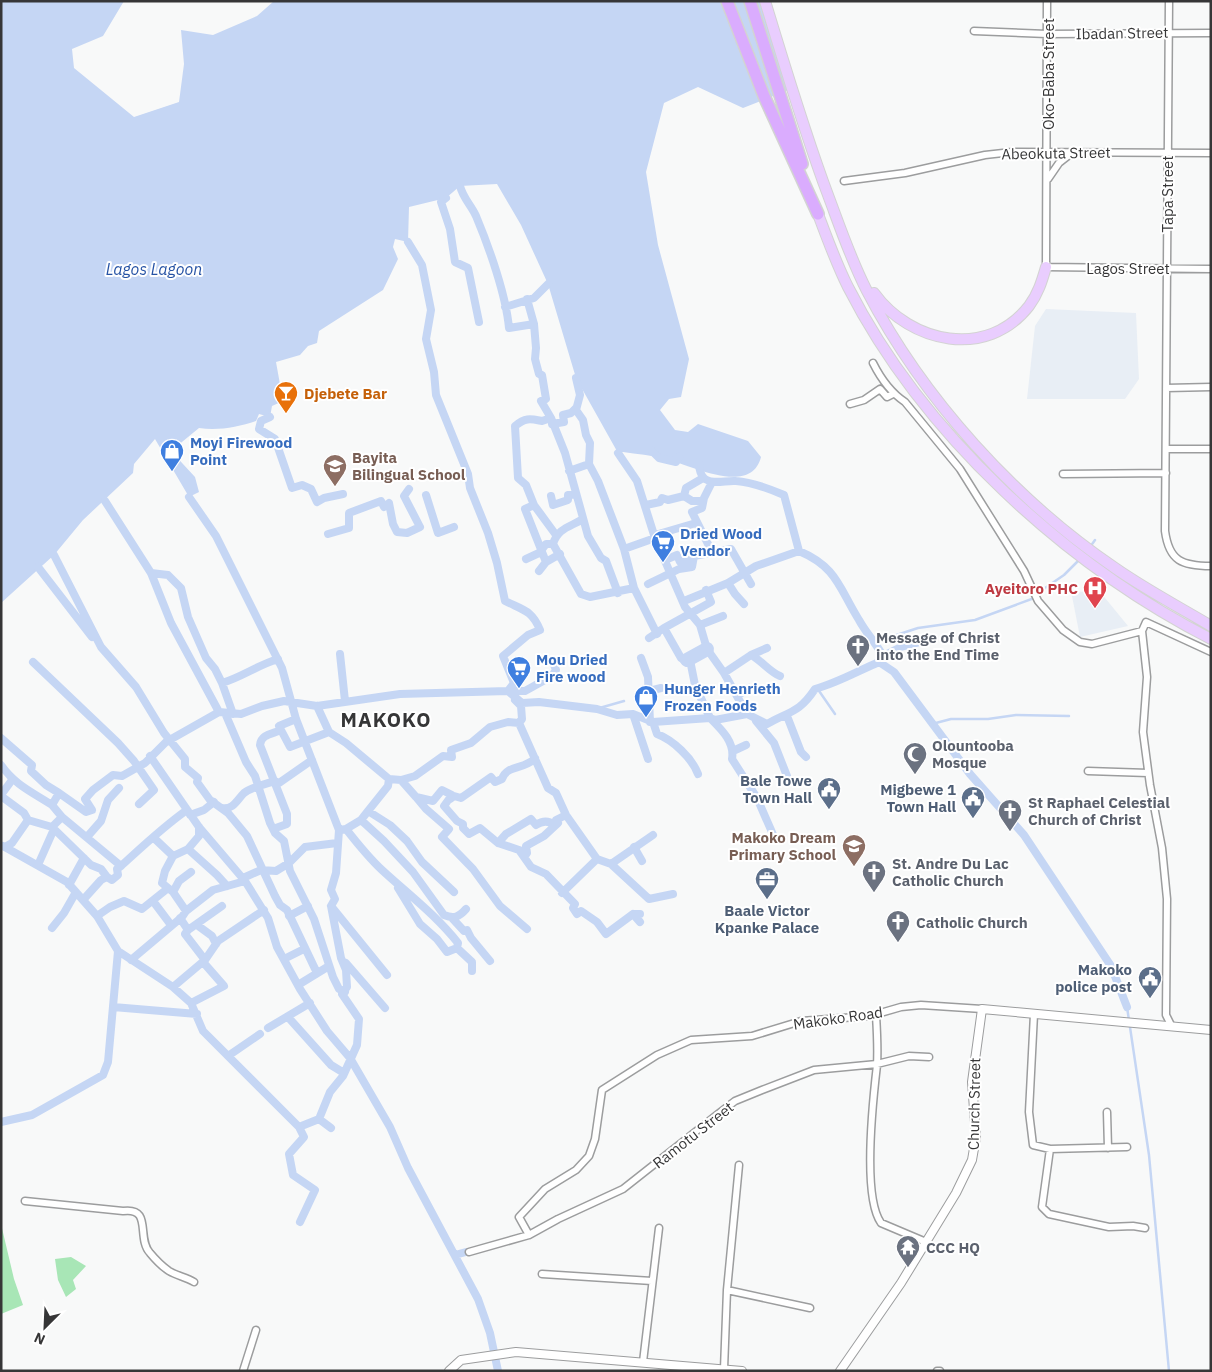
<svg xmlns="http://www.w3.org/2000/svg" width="1212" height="1372" viewBox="0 0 1212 1372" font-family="'IBM Plex Sans',sans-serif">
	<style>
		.built { fill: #e8eef5 }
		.green { fill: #a8e6b6 }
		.water { fill: #c5d6f4 }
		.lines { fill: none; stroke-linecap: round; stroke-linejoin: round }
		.stream { stroke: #c5d6f4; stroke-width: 2.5 }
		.canal { stroke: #c5d6f4; stroke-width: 8 }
		.river { stroke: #c5d6f4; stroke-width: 14 }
		.minor-casing { stroke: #9c9d9e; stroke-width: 9 }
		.tertiary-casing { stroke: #9c9d9e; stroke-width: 10 }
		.primary-casing { stroke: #d3d3d3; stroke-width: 12 }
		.motorway-casing { stroke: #d3d3d3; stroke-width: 14 }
		.minor { stroke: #fff; stroke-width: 6 }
		.tertiary { stroke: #fff; stroke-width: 8 }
		.primary { stroke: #e9cdfe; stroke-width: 10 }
		.motorway { stroke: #daacfe; stroke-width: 11 }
		.labels { text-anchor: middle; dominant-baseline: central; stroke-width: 4; stroke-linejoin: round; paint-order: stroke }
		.street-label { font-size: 15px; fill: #363637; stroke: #fff }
		.food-label { font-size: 15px; font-weight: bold; fill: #c56008; stroke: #fff; text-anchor: start }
		.shop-label { font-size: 15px; font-weight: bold; fill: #366cbe; stroke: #fff; text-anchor: start }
		.education-label { font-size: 15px; font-weight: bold; fill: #785e54; stroke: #fff; text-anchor: start }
		.health-label { font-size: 15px; font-weight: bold; fill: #be3a42; stroke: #fff; text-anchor: end }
		.worship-label { font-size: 15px; font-weight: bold; fill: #5b616d; stroke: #fff; text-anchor: start }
		.service-label { font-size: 15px; font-weight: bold; fill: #4e5e75; stroke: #fff; text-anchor: end }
		.water-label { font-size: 16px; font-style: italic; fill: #2552a4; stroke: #fff }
		.district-label { font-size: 20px; font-weight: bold; letter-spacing: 1px; fill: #363637; stroke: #fff }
	</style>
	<rect width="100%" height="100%" fill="#f8f9f9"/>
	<path class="built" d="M 1046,309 L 1136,313 L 1139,379 L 1125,399 L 1027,399 L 1035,326 Z
		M 1071,591 L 1101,593 L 1128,626 L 1080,637 Z"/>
	<path class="green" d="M 1,1224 L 14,1279 L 23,1305 L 1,1314 Z
		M 71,1257 L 86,1266 L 73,1280 L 76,1289 L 66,1297 L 58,1280 L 55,1259 Z"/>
	<path class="water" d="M 1,1 L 124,1 L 103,36 L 72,49 L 74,68 L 134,117 L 179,102 L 184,64 L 181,30 L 213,35 L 257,16 L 274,1 L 771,1 L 794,88 L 743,108 L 698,87 L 664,103 L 646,172 L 658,245 L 689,359 L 681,397 L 669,399 L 660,410 L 675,430 L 688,432 L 698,424 L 748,441 L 761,457 C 751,497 691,465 665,459 C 651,455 637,454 623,452 L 618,453 L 576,378 L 548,284 L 521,225 L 497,184 L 460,186 L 446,198 L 409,207 L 408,242 L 395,239 L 393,247 L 398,259 L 383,290 L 319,331 L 317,343 L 308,346 L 300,355 L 276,362 L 283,401 L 272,406 L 270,417 L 259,414 L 256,421 C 238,427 218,431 199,428 L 171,451 L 195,477 L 199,492 L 189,497 L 155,439 L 134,464 L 133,473 L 83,520 L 54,555 L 1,603 Z"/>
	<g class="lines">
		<path class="stream" d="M 1090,547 L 1095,540
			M 875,642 L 918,628 L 975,620 L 1037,597 L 1045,588 L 1064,575 L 1080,559
			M 817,688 L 835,714
			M 596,709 L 624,701
			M 932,724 L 951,719 L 988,719 L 1016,715 L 1069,716
			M 1127,1007 L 1149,1155 L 1169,1371"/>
		<path class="canal" d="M 460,186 C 463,198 471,205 476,216 C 489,247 506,295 509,328 L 534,324
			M 446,198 L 441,202 L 450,229 L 455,262 L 468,268 L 479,322
			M 408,242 L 422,265 L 431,310 L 426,339 L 434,372 L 436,395 L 468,474 L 470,488 L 488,533 L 497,563 L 505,601 C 523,610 532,610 540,630 L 528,635 L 503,656 L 514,683 L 508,691
			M 527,299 L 534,324 L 536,348 L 535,359 L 539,374 L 542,375 L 546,399 L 541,401 L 551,418 L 565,453 L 588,536 L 601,558 L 606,561 L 618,593
			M 505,307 L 534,298 L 548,284
			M 576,378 L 580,395 L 576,410 L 583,420 L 586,435 L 590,443 L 589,464 L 598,481 L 624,549 L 634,588 L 657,634
			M 270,417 L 261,421 L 259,429 L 275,439 L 292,488 L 302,485 L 311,489 L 317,502 L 324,498 L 343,494
			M 551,418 L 542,421 C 531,419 526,417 515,426 L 518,478 L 526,485 L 534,505 L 556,535
			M 552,424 L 564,422 L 563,415 L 571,413 L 576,408
			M 651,450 L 659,458 L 676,462 L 679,457
			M 618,453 L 637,481 L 655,538 L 685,607 L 700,625 L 707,649 L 724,673 L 747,714
			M 699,462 C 699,468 700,475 705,479 C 714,485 726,480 736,481 C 752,482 770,489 784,495 L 799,551 C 837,567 839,588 859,620 C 866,633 876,643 883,656 L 879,662 L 894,672 L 970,774 L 1024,835 L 1111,966 L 1127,1007
			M 569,471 L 589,464
			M 712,482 L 704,498 L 702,508 L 692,512 L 712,552
			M 426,495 L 438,533 L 454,527
			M 551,496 L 553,505 L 568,500 L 568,495 L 576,494
			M 684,496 L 692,501 L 703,501
			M 189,497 L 216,536 L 282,668 L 296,719 L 339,830 L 336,873 L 331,890 L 335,899 L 331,906 L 341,958 L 346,970 L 347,987 L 342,994 L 359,1019 L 357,1045 L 343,1076 L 330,1092 L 319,1119
			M 105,501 L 151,573 L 171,623 L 219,712
			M 534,505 L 525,509 L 546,562
			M 646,505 L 660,502 L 662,498 L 668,500 L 684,496 L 686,488 L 703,478
			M 328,534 L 349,528 L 349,513 L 381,501 L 384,507 L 389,503 L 393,524 L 397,532 L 407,533 L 420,527 L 404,496 L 409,489
			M 655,535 L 696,523
			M 553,544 L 581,594 L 590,597 L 634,588
			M 624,549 L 655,538
			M 54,555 L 101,647 L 136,687 L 164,733 L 185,759 L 185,767 L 198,778 L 197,782 L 210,800 L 228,813 L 247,836 L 275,896 L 280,905 L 287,910 L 317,973
			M 526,559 L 539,553 L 546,544 L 553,544 C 558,528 570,527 583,519
			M 665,560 L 677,555 L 680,562 L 693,559
			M 38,567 L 92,637
			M 539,571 L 546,562 L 560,554
			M 151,573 L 168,575 L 181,588 L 188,617 L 206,658 L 215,669 L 222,683 L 233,714
			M 728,583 L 735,594 L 744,604
			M 648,584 L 679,569 L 692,567 L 694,556 L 731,549 L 751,584
			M 684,601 L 728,583 L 756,566 L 799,551
			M 700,625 L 723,616
			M 664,628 L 711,602 L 706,590
			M 649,638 L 664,628 L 681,658 L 691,665 L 695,685 L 710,718
			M 340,654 L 345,701
			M 751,655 L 767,648
			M 883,656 L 901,647 L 932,639
			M 641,658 L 648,677 L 650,722
			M 33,662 L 118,743 L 134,761 L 154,790 L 139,804
			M 724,673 L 751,655 C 762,661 770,672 780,676
			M 222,683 C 242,677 258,665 278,659
			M 508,691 L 525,691 L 552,676 L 556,670 L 552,660
			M 649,691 L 661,688
			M 737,696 L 749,688
			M 515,700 L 521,706 L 522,719 L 519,723 L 548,788 L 556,793 L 566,815 L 597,859 L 562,893
			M 317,706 L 329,732 L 346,743 L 389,779 L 401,780 L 416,797 L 433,801 L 442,790 L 452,795 L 444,806 L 457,821 L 463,824 L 463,828 L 469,834 L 480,828 L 498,843 L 519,850 L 531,867 L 546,874 L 575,904 L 573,908 L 577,914 L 581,911 L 597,922 L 606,934 L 633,914 L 640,914
			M 225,713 L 246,762 L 255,776 L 270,823 L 275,833 L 284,841 L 290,871 L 314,919 L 333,977 L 339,989 L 345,992
			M 633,714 L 648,759
			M 781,717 L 787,716 L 801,752 L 806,757
			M 710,718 C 721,729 735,742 732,759 L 757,798 L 775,839
			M 756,721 L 774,743 L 787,776
			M 653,722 L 657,734 C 673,740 692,758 698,774
			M 281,730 L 290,747 L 329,732
			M 1,738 L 32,765 L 31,771 L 46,785 L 59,793
			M 733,751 L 746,745
			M 150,756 L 199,827 L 245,881
			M 1,765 C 15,785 32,792 52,805
			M 401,780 L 415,776 L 443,756 L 452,757 L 451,750 L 471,743 L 490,727 L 508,722 L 519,723
			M 1,795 L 12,780
			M 1,796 L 24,813 L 28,820
			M 416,797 L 426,809 L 449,829 L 442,837 L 473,869 L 500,906 L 527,929
			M 450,799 L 454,796 L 461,798 L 491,777 L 495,782 L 502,779 C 507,764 525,770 535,758
			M 222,808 C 233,810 237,800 244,793 C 252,787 266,784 275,781 L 279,783 L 312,760
			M 368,811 L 388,786 L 389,779
			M 190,815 L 204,810 L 214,802
			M 62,817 L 121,866 C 143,846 164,826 187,810
			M 361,820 L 368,811 L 390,825 L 407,841 L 422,862 L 454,892
			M 52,827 L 91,865 L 101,869 L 107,877
			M 273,829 L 287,824 L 287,814 L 260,745 C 261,734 273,734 281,730 L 279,726 L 296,719
			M 346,829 L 361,820 L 384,841 L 413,872 L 444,915 C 454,919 459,917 466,909
			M 339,830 L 346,829 C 357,843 369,858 382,870 C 408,894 436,915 458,943 L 457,948 L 472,962 L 472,971
			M 87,837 L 101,821 L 108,800 L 119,788
			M 154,838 L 173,856 L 188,849 L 217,875 L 227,886
			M 498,843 L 506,834 L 531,819 L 536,825 C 542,821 548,820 554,825 L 556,820 L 566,815
			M 5,847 L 12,843 L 28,820 L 52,827 L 62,817 L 52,805 L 59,793 L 86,812 L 92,810 L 85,799 L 93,790 L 113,775 L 122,776 L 145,763 L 166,742 L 219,712 L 241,714 L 262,706 L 284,701 L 317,706 L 400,694 L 508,691 L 522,703 L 539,702 L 597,709 L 617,715 L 633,714 L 653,722 L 710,718 L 715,720 L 747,714 L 767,724 C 790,711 799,713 815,689 C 837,683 858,671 879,662
			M 634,847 L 642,861
			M 188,849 L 199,836 L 199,827
			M 519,850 L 527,853 L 526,846 L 544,836 L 558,823
			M 597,859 L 611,864 L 649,899 L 673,894
			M 611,864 L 653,835
			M 38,865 L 54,829
			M 243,878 L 261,870 L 276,871 L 289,863 L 305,847 L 337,843
			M 69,885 L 84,858
			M 398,888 L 420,924 L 437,939 L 447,952 L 457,948
			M 173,892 L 179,881 L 191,872
			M 83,900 L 101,880 L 107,877 L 112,880 L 118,875 L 117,869 L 121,866
			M 153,901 L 171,925
			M 331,906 L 387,975
			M 186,911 L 213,890 L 245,881 L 268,918 L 277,947 L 300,989 L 327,1031 L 350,1058 L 390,1127 L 408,1168 L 478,1299 L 490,1333 L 498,1371
			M 633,914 L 640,922
			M 97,916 L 110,907 L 124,901 L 142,909 L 167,889
			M 289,916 L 308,906
			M 180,918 L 188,930 L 185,934 L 205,960
			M 452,918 L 464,931 L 467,930 L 471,938 L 490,961
			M 197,925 L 212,936 L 216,944
			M 52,928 L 64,913 L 76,892
			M 188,930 L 222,906
			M 118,951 L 173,987 L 191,1003 L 203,1031 L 299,1127 L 319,1119 L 331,1128
			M 284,959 L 304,949
			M 131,960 L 182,917 L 186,911 L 173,892 L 162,883 L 165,871 L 173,856
			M 346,963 L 385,1008
			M 298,985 L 329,966
			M 173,987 L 205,960 L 218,941 L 264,910
			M 191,1003 L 224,986 L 203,962
			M 113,1007 L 197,1014
			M 288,1017 L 331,1065 L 344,1073
			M 268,1028 L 310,1003
			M 228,1056 L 260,1034
			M 1,1122 L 32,1115 L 103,1075 L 108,1062 L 118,951 L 97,916 L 67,882 L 3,846
			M 299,1127 L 304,1137 L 289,1154 L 293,1175 L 315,1190 L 300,1222
			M 455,1255 L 466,1252"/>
		<path class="river" d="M 687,660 L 707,649"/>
		<g class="minor-casing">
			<path id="minor" d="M 1047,1 L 1046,267 L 1211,269
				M 1169,1 L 1165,531 C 1169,561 1182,566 1211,566
				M 974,31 L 1047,34 L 1211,33
				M 1048,179 L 1059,163 L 1073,152
				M 844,181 L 905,173 L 985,155 L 1012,152 L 1211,153
				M 873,363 C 881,379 890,392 905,402 L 960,469 L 1024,571 L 1038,601 L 1063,630 L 1080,642 L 1092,644 L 1142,631
				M 1166,388 L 1211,387
				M 850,404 L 864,400 L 880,389 L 887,397 L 893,394
				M 1166,449 L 1211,449
				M 1063,474 L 1166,473
				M 1088,771 L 1148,773
				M 1034,1014 L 1029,1112 L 1033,1145 L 1050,1149 L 1127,1147
				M 876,1015 C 877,1031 878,1048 877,1065 C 873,1099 862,1196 881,1223 L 926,1242
				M 1171,1025 L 1166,1015 L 1167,899 L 1162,848 L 1150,785 L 1143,732 L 1147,677 L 1142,631 L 1146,622 L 1211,652
				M 1107,1112 L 1108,1148
				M 1050,1149 L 1042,1207 L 1049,1214 L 1109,1227 L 1133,1226 L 1145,1228
				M 25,1201 L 123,1211 C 153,1207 136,1238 150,1253 C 155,1259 163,1267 169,1271 C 177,1276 186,1277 194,1282
				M 529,1235 L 519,1217 L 545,1189 L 576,1170 L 589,1156 L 595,1139 L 602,1090 L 657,1055 L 691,1040 L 752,1036 L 801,1021 L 870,1016 L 901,1007 L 921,1005 L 982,1009
				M 469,1252 L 529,1235 L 558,1219 L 623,1189 L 718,1114 L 735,1101 L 762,1090 L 814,1070 L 877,1064 L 909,1056 L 929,1057
				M 542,1274 L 652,1281
				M 727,1290 L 810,1308
				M 643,1362 L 659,1228
				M 724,1369 L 727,1290 L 739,1165
				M 243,1371 L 256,1330
				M 937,1371 L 940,1371"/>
		</g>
		<g class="tertiary-casing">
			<path id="tertiary" d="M 449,1371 L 461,1360 L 516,1352 L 742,1371
				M 840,1371 L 901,1283 L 956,1193 L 972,1160 L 976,1137 L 972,1082 L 982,1009 L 1211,1030"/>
		</g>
		<g class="primary-casing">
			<path id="primary" d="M 765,1 C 785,66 804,131 828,195 C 840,227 851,260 867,291 C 923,399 1015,500 1115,568 C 1145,589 1179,607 1211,626
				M 818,214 C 827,238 836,263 848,287 C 923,434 1065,564 1211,639
				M 874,293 C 910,343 987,360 1029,306 C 1038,294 1042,281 1046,267"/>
		</g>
		<g class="motorway-casing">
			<path id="motorway" d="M 727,1 L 764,96 L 818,214
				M 750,1 L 802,164"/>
		</g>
		<use href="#minor" class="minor"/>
		<use href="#tertiary" class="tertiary"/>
		<use href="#primary" class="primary"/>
		<use href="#motorway" class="motorway"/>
	</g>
	<defs>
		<g id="bar-pin" transform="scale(1.25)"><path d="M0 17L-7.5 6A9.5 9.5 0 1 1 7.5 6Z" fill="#e8710a" stroke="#fff"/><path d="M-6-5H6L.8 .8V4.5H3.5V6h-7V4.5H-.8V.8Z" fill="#fff"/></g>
		<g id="shop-pin" transform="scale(1.25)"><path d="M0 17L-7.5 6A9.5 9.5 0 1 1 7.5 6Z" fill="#3f7fe0" stroke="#fff"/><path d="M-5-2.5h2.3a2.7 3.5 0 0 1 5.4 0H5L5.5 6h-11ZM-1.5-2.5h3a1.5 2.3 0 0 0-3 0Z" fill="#fff"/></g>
		<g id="school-pin" transform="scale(1.25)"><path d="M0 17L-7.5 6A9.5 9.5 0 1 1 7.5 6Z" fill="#8d6e63" stroke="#fff"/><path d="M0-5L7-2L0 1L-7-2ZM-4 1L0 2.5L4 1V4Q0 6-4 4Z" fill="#fff"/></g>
		<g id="supermarket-pin" transform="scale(1.25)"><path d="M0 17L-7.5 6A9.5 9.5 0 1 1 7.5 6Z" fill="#3f7fe0" stroke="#fff"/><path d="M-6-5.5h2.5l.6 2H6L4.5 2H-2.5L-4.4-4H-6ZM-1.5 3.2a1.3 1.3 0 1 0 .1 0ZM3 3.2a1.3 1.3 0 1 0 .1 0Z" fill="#fff"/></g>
		<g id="hospital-pin" transform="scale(1.25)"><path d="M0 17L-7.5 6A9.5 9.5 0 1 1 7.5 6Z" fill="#e0444e" stroke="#fff"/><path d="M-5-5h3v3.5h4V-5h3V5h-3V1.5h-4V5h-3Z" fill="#fff"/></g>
		<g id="church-pin" transform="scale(1.25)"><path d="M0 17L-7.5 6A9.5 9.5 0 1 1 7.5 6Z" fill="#6b7280" stroke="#fff"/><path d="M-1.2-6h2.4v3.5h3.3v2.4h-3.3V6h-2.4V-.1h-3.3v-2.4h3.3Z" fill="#fff"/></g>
		<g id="mosque-pin" transform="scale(1.25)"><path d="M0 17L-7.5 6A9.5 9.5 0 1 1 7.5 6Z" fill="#6b7280" stroke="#fff"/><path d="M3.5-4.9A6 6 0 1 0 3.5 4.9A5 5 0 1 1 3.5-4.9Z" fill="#fff"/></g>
		<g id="civic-pin" transform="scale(1.25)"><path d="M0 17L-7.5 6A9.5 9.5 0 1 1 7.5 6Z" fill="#5c6f8a" stroke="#fff"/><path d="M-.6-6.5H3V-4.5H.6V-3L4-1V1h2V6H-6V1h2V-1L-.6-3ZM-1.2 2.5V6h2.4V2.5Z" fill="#fff"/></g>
		<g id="office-pin" transform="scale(1.25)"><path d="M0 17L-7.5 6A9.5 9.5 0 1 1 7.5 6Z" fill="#5c6f8a" stroke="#fff"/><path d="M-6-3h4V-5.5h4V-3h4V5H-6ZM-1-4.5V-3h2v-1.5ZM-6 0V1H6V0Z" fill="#fff"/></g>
		<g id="temple-pin" transform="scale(1.25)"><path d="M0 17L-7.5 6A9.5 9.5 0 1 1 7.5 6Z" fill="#6b7280" stroke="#fff"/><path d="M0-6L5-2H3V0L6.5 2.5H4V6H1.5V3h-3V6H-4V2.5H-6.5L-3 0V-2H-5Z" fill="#fff"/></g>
	</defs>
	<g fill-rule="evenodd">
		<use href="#bar-pin" x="286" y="393"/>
		<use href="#shop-pin" x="172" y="451"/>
		<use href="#school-pin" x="335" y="466"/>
		<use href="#supermarket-pin" x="663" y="542"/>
		<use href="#hospital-pin" x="1095" y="588"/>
		<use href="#church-pin" x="858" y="646"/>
		<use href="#supermarket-pin" x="519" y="668"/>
		<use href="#shop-pin" x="646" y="697"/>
		<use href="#mosque-pin" x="915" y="754"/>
		<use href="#civic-pin" x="829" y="789"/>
		<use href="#civic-pin" x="973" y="798"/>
		<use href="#church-pin" x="1010" y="811"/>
		<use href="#school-pin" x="854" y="846"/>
		<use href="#church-pin" x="874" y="872"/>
		<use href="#office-pin" x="767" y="879"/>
		<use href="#church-pin" x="898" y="922"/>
		<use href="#civic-pin" x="1150" y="978"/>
		<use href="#temple-pin" x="908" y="1247"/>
	</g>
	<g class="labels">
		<g class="street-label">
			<text transform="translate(1122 33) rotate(-1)">Ibadan Street</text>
			<text transform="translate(1048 74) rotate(-90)">Oko-Baba Street</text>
			<text transform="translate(1056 153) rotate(-1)">Abeokuta Street</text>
			<text transform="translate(1167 194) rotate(-90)">Tapa Street</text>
			<text x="1128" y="268">Lagos Street</text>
			<text transform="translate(838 1018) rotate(-8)">Makoko Road</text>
			<text transform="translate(974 1104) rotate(-89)">Church Street</text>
			<text transform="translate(693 1135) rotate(-38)">Ramotu Street</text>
		</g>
		<g class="food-label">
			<text x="304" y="393">Djebete Bar</text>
		</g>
		<g class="shop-label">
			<text x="190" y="442">Moyi Firewood<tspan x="190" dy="17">Point</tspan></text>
			<text x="680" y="533">Dried Wood<tspan x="680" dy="17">Vendor</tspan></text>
			<text x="536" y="659">Mou Dried<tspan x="536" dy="17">Fire wood</tspan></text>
			<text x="664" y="688">Hunger Henrieth<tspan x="664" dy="17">Frozen Foods</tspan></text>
		</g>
		<g class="education-label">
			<text x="352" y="457">Bayita<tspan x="352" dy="17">Bilingual School</tspan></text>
			<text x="836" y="837" text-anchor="end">Makoko Dream<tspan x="836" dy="17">Primary School</tspan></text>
		</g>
		<g class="health-label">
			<text x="1078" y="588">Ayeitoro PHC</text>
		</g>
		<g class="worship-label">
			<text x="876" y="637">Message of Christ<tspan x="876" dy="17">into the End Time</tspan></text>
			<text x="932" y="745">Olountooba<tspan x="932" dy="17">Mosque</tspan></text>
			<text x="1028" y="802">St Raphael Celestial<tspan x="1028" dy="17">Church of Christ</tspan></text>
			<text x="892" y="863">St. Andre Du Lac<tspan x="892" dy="17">Catholic Church</tspan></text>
			<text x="916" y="922">Catholic Church</text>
			<text x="926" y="1247">CCC HQ</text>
		</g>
		<g class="service-label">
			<text x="812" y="780">Bale Towe<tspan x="812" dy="17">Town Hall</tspan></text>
			<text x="956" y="789">Migbewe 1<tspan x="956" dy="17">Town Hall</tspan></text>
			<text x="767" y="910" text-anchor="middle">Baale Victor<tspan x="767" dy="17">Kpanke Palace</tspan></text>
			<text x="1132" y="969">Makoko<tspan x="1132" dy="17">police post</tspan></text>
		</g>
		<g class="water-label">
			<text x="154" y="269">Lagos Lagoon</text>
		</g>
		<g class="district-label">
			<text x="386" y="719">MAKOKO</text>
		</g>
	</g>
	<rect width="1212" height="1372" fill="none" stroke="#363637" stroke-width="5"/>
	<g transform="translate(45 1327) rotate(204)" stroke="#ffffff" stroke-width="4" paint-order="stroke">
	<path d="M0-4L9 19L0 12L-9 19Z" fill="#363637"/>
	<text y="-8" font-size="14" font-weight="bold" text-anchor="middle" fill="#363637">N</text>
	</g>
</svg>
